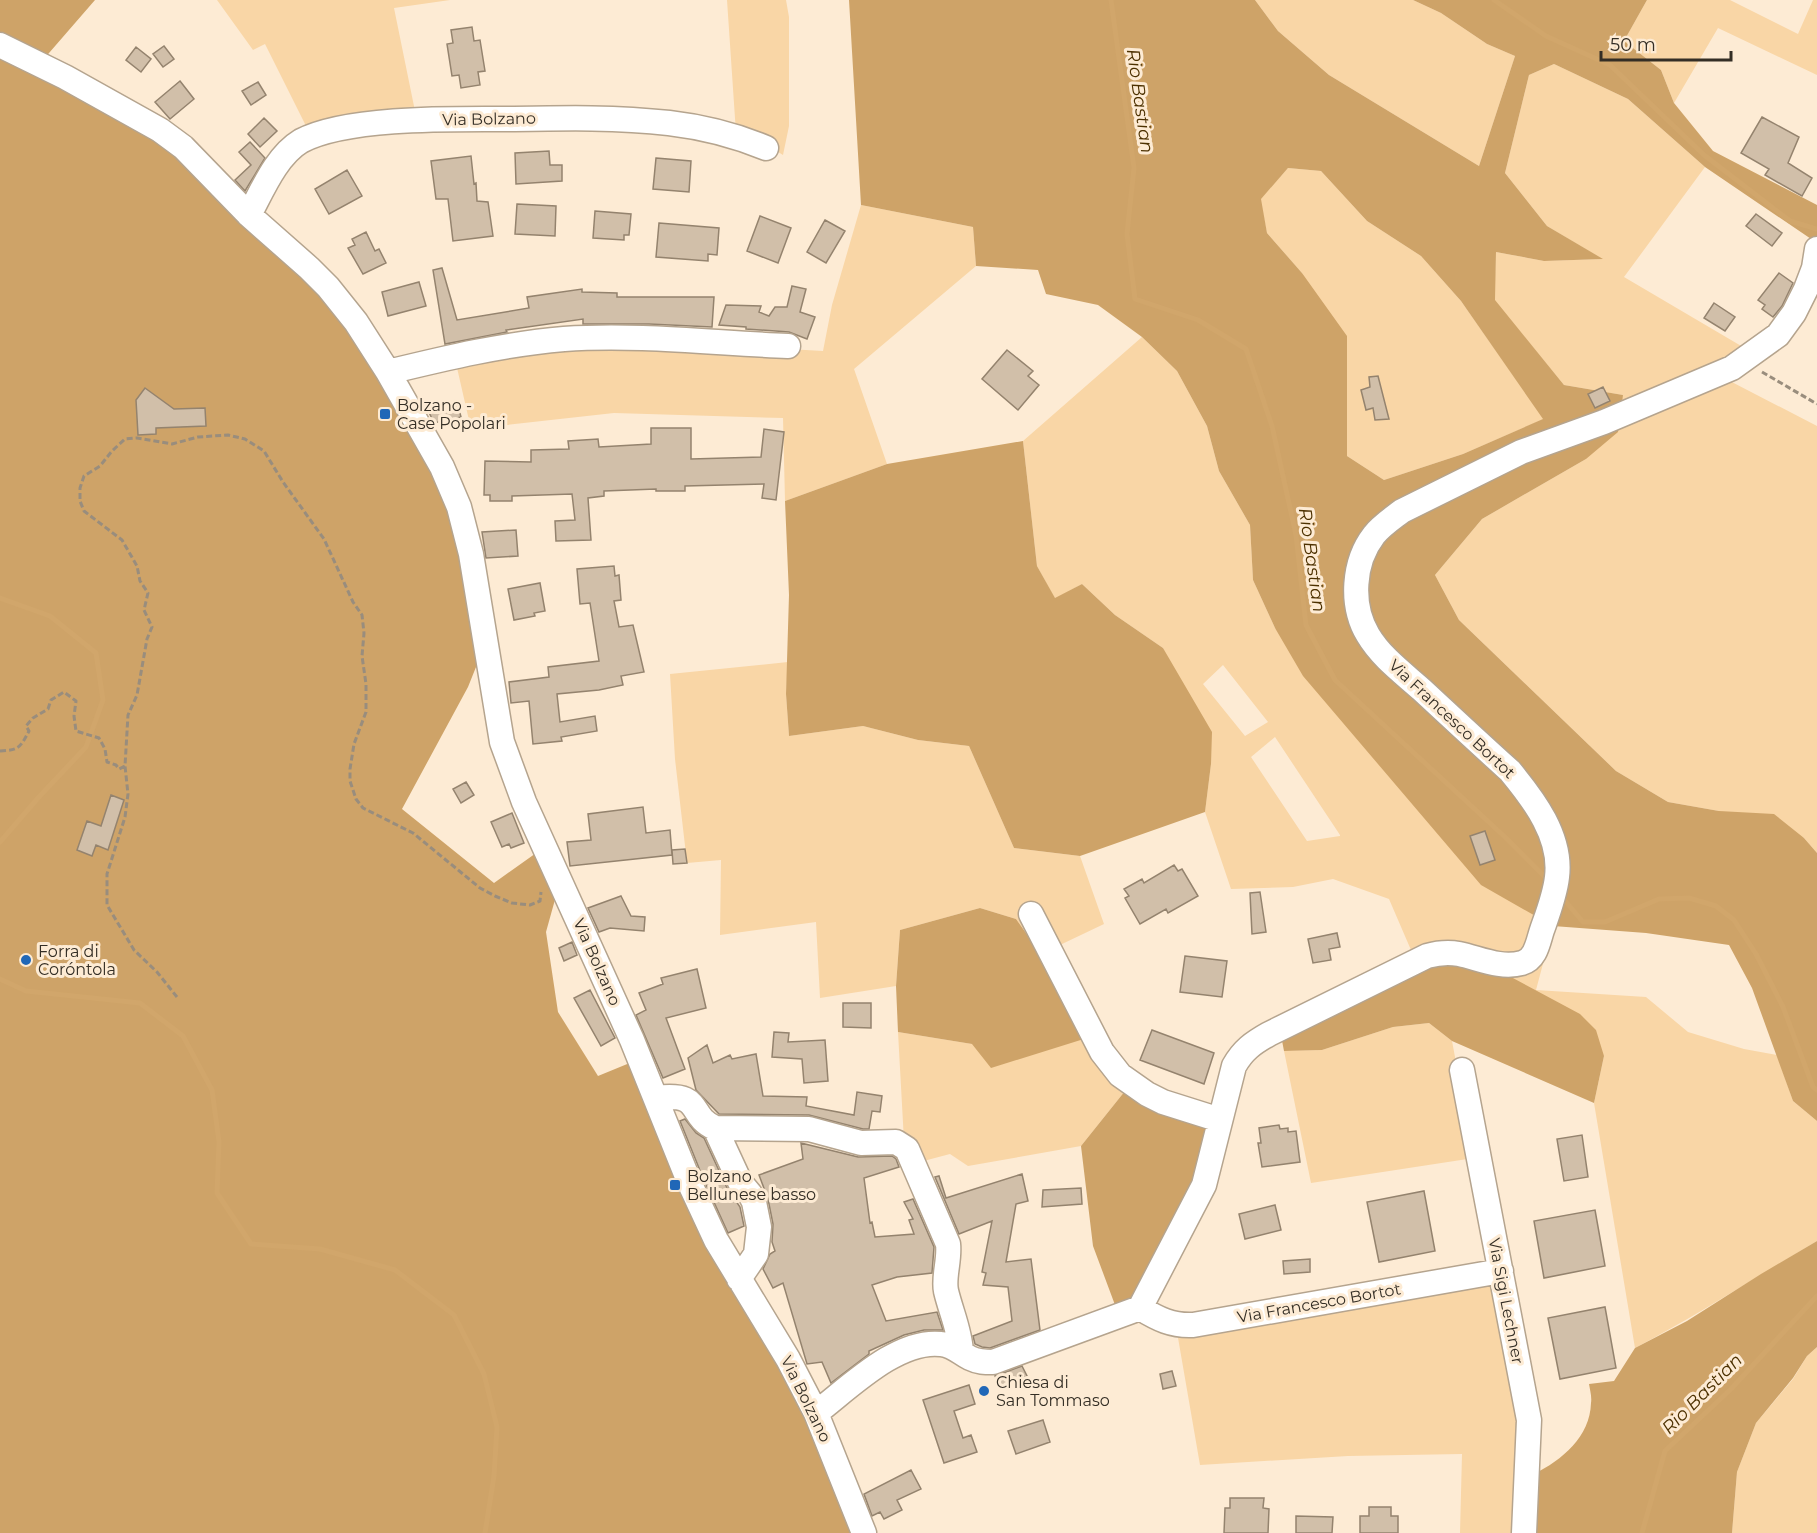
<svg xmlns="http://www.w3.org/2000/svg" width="1817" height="1533" viewBox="0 0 1817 1533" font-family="Montserrat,sans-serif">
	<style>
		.green { fill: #f9d6a6; fill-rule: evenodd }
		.forest { fill: #cea368; fill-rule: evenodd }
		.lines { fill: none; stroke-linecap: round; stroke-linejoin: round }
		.stream { stroke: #d1a66b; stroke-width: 5 }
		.building { fill: #d1bfa9; stroke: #94836e; stroke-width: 1.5 }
		.minor-casing { stroke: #b5a48e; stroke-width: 27 }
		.path { stroke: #998d7d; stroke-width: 3; stroke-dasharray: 6 3; stroke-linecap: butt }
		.minor { stroke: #fff; stroke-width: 24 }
		.poi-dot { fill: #2067b7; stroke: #fdebd4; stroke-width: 2 }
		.labels { text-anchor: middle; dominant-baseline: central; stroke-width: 6; stroke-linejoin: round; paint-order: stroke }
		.street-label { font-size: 16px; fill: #342e25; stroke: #fdebd4 }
		.poi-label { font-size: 16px; fill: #342e25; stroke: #fdebd4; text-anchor: start }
		.water-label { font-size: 18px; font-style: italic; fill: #4d3100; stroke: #fdebd4 }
	</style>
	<rect width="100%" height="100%" fill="#fdebd4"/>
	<path class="green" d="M 217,0 L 450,0 L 394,8 L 416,116 L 309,132 L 265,44 L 253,50 Z
		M 727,0 L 786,0 L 789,17 L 789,126 L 783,155 L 767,145 L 736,133 Z
		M 1255,0 L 1413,0 L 1441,13 L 1487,44 L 1515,56 L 1479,166 L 1329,75 L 1278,31 Z
		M 1647,0 L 1730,0 L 1798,34 L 1813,0 L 1817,0 L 1817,75 L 1718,28 L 1674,103 L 1661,70 L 1624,41 Z
		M 1554,64 L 1628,99 L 1705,167 L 1624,277 L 1748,350 L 1726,379 L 1817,426 L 1817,853 L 1804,838 L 1719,811 L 1668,802 L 1616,771 L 1459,620 L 1435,575 L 1482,519 L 1586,459 L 1623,395 L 1564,385 L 1494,300 L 1496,252 L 1544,261 L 1602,259 L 1547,226 L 1505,173 L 1529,75 Z
		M 1288,168 L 1321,171 L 1367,221 L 1421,256 L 1461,301 L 1544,419 L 1463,454 L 1384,480 L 1347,456 L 1346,402 L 1302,273 L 1267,233 L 1260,199 Z
		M 861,205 L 973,227 L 976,266 L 854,369 L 887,464 L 785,501 L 783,418 L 614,413 L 471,429 L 455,359 L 661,342 L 823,351 L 832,305 Z
		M 1142,337 L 1177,371 L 1207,426 L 1219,471 L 1250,525 L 1253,580 L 1275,628 L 1553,926 L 1536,990 L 1646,997 L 1688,1032 L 1744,1049 L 1777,1055 L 1793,1101 L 1817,1121 L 1817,1241 C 1756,1277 1698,1315 1635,1348 L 1594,1103 L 1604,1056 L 1414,957 L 1389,899 L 1333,879 L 1293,887 L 1231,889 L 1205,812 L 1211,764 L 1163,648 L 1115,615 L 1082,584 L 1055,599 L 1037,566 L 1023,441 ZM 1223,665 L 1268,722 L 1245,736 L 1203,684 ZM 1275,737 L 1340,835 L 1340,836 L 1307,841 L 1251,757 Z
		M 788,662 L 786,694 L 789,736 L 863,726 L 918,740 L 969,746 L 1014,848 L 1080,856 L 1104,924 L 1041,954 L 1016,919 L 980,908 L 900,930 L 896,986 L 820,998 L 816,922 L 720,935 L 721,860 L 687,863 L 675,759 L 670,674 Z
		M 1429,1023 L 1452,1041 L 1474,1158 L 1311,1183 L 1284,1051 L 1322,1050 L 1393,1027 Z
		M 898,1032 L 972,1044 L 1087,1038 L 1133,1081 L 1081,1146 L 968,1166 L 950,1154 L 916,1163 L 904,1141 Z
		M 1505,1268 L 1530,1533 L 1460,1533 L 1462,1454 L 1348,1456 L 1200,1465 L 1177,1332 Z
		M 1817,1347 L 1817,1533 L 1732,1533 L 1737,1472 L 1756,1423 L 1793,1379 L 1807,1356 Z"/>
	<path class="forest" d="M 0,0 L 95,0 L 36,68 L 158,137 L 348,322 L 454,511 L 482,652 L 468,687 L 402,809 L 494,883 L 546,846 L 561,878 L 546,932 L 558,1012 L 598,1076 L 637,1060 L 813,1422 L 861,1533 L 0,1533 Z
		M 849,0 L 1255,0 L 1278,31 L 1329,75 L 1479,166 L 1515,56 L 1487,44 L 1441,13 L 1413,0 L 1647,0 L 1624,41 L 1661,70 L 1674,103 L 1713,151 L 1817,205 L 1817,243 L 1705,167 L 1628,99 L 1554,64 L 1529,75 L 1505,173 L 1547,226 L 1603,259 L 1544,261 L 1496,252 L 1495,300 L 1564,385 L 1623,395 L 1618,432 L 1586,459 L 1482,519 L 1435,575 L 1459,620 L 1616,771 L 1668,802 L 1719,811 L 1774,814 L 1804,838 L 1817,853 L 1817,1121 L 1793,1101 L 1752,988 L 1729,945 L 1646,933 L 1553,926 L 1481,885 L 1303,676 L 1275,628 L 1253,580 L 1250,525 L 1219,471 L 1207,426 L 1177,371 L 1142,337 L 1098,305 L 1046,294 L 1038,270 L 976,266 L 973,227 L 861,205 ZM 1288,168 L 1321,171 L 1367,221 L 1421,256 L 1461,301 L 1543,419 L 1463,454 L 1384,480 L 1347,456 L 1347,336 L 1302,273 L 1267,233 L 1261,199 Z
		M 1023,441 L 1037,566 L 1055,598 L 1082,584 L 1115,615 L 1163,648 L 1212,732 L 1211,764 L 1205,812 L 1080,856 L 1014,848 L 969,746 L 918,740 L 863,726 L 789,736 L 786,694 L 789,595 L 785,501 L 887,464 Z
		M 980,908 L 1016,919 L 1041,954 L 1087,1038 L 991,1068 L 972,1044 L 898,1032 L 896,986 L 900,930 Z
		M 1414,957 L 1498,970 L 1580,1014 L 1596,1030 L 1604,1056 L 1594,1103 L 1452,1041 L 1429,1023 L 1393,1027 L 1322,1050 L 1284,1051 L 1279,1025 Z
		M 1133,1081 L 1221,1115 L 1214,1178 L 1121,1321 L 1093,1246 L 1081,1146 Z
		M 1817,1241 L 1817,1347 L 1807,1356 L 1793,1378 L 1756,1423 L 1737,1472 L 1732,1533 L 1530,1533 L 1534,1474 C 1562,1460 1590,1437 1591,1403 C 1592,1397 1590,1390 1589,1384 L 1614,1381 L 1635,1348 L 1687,1321 L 1761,1274 Z"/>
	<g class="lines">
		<path class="stream" d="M 1111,0 L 1134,168 L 1127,234 L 1135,299 L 1198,320 L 1246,349 L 1272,426 L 1296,535 L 1306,625 L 1335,680 L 1506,838 L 1550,882
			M 1494,0 L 1546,36 L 1610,65 L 1704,155 L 1790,221 L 1817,229
			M 0,598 L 50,616 L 96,653 L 103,700 L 86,747 L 38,798 L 0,842
			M 1561,896 L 1583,922 L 1605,922 L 1659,899 L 1689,898 L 1716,906 L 1734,920 L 1756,954 L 1783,1007 L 1813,1087 L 1817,1090
			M 0,979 L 26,991 L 140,1003 L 183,1036 L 212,1090 L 219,1142 L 217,1193 L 251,1244 L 320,1249 L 395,1270 L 454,1315 L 484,1374 L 497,1427 L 494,1476 L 485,1533
			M 1642,1533 L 1665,1451 L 1731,1389 L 1817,1296"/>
	</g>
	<path class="building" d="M 472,27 L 474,41 L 480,40 L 485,71 L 478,72 L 480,85 L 461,88 L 459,75 L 452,76 L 447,44 L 453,43 L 451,30 Z
		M 164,46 L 174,59 L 163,67 L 153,54 Z
		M 136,47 L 151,59 L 141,72 L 126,60 Z
		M 180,81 L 194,99 L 170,119 L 155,102 Z
		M 258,82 L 266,95 L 251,105 L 242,91 Z
		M 1762,117 L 1799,137 L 1788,163 L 1812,178 L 1802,196 L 1765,175 L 1769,169 L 1741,153 Z
		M 264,118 L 277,131 L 260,147 L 248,134 Z
		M 250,142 L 265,158 L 245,191 L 235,180 L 251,165 L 239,152 Z
		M 549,151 L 550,165 L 562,165 L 562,181 L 516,184 L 515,153 Z
		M 471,156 L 474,184 L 476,183 L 477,201 L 488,202 L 493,236 L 453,241 L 448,199 L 436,199 L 431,161 Z
		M 656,158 L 691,161 L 689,192 L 653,189 Z
		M 347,170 L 362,196 L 329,214 L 315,189 Z
		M 517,204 L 556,206 L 555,236 L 515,234 Z
		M 595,211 L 631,214 L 629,235 L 624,235 L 624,240 L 593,238 Z
		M 1756,214 L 1782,233 L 1772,246 L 1746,226 Z
		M 760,216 L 791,228 L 778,263 L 747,251 Z
		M 825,220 L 845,231 L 826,263 L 807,252 Z
		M 659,223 L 719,228 L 717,255 L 708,254 L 708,261 L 656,257 Z
		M 366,232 L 375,251 L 379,249 L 386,263 L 363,274 L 348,248 L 355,245 L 352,239 Z
		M 442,268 L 457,320 L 529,308 L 527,297 L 582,289 L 582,292 L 617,293 L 617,297 L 714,297 L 712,327 L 649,324 L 583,324 L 583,319 L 506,330 L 507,332 L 445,344 L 433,270 Z
		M 1779,273 L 1793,283 L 1782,306 L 1773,317 L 1762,309 L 1765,305 L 1758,300 Z
		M 419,282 L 426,306 L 388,316 L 382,292 Z
		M 792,286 L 806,289 L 800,312 L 815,317 L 807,339 L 789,332 L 746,329 L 746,327 L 719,325 L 726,305 L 761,306 L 759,312 L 769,316 L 775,307 L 787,307 Z
		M 1714,303 L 1735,317 L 1725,331 L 1704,318 Z
		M 1007,350 L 1033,371 L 1028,376 L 1039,385 L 1018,410 L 982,379 Z
		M 1378,376 L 1389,419 L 1375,420 L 1373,408 L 1366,410 L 1361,390 L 1370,387 L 1369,377 Z
		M 1603,387 L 1610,401 L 1595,408 L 1588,394 Z
		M 145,388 L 174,409 L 205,408 L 206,426 L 156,428 L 156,434 L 138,435 L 136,400 Z
		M 457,402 L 461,417 L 434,423 L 427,408 Z
		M 651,428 L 691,428 L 691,459 L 761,457 L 764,429 L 784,432 L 776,500 L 762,498 L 764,484 L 685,486 L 685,491 L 656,491 L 656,489 L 604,491 L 604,496 L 588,498 L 591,540 L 556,541 L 555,521 L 575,520 L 572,494 L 512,496 L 512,501 L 490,501 L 490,495 L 484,495 L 485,461 L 531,462 L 531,450 L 569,449 L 568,441 L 598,439 L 599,447 L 651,444 Z
		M 516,530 L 518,556 L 486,558 L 482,532 Z
		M 614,566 L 615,576 L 619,575 L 621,600 L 614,601 L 619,627 L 633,625 L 644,672 L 621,676 L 623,685 L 599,690 L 557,694 L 560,722 L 595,716 L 597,731 L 561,737 L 562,741 L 533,744 L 529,701 L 511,703 L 509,682 L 549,677 L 548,667 L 599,661 L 590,603 L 580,604 L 577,569 Z
		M 540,583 L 545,611 L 534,613 L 535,616 L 514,620 L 508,589 Z
		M 466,782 L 474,795 L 461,803 L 453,789 Z
		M 111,795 L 124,800 L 108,850 L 96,845 L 92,856 L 77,850 L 87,821 L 101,826 Z
		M 643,807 L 646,833 L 670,830 L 672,855 L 570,866 L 567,842 L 591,840 L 588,814 Z
		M 512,813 L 524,843 L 511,848 L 509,844 L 502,847 L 491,822 Z
		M 1485,831 L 1495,860 L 1480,865 L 1470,836 Z
		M 685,849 L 687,863 L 673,864 L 672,850 Z
		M 1174,865 L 1178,871 L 1182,869 L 1198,896 L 1168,913 L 1166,909 L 1140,924 L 1125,898 L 1129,896 L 1124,889 L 1142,879 L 1144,883 Z
		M 1260,892 L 1266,932 L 1252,934 L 1250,893 Z
		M 621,896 L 631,916 L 645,917 L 644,931 L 610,928 L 599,932 L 588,908 Z
		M 1337,933 L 1340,947 L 1329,949 L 1331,960 L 1313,963 L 1308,939 Z
		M 572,942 L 577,955 L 564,961 L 559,948 Z
		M 1185,956 L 1227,961 L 1222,997 L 1180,992 Z
		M 697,969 L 706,1008 L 666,1018 L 685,1069 L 663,1078 L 636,1015 L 646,1010 L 639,993 L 663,984 L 661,978 Z
		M 590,990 L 615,1038 L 601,1046 L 574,998 Z
		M 843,1003 L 871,1003 L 871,1028 L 843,1027 Z
		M 1152,1030 L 1214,1053 L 1204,1084 L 1140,1060 Z
		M 774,1032 L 789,1033 L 788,1042 L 825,1040 L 828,1081 L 804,1083 L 802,1059 L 772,1057 Z
		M 707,1045 L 713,1063 L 730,1055 L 732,1059 L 756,1054 L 763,1096 L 807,1097 L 806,1106 L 854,1115 L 857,1092 L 882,1096 L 880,1112 L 872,1111 L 869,1129 L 863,1129 L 809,1115 L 719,1114 L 696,1090 L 688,1058 Z
		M 685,1119 L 696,1133 L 704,1138 L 727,1188 L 740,1207 L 744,1226 L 728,1233 L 703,1178 L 680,1121 Z
		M 1279,1125 L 1280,1129 L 1288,1128 L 1288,1132 L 1296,1131 L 1300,1162 L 1262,1167 L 1258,1143 L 1261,1143 L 1259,1128 Z
		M 1582,1135 L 1588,1177 L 1564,1181 L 1557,1139 Z
		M 801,1143 L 858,1157 L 892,1156 L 896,1159 L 899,1167 L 864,1178 L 870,1223 L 872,1222 L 875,1237 L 914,1234 L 909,1220 L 913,1219 L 904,1202 L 913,1199 L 934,1247 L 932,1273 L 897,1277 L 872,1285 L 886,1321 L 937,1312 L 943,1330 L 924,1330 L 904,1335 L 869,1351 L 869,1354 L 831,1383 L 822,1362 L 807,1364 L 783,1283 L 773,1288 L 763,1269 L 770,1254 L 775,1251 L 772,1242 L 773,1224 L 768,1199 L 759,1175 L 803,1159 Z
		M 1022,1174 L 1028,1201 L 1016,1204 L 1006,1262 L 1031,1259 L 1040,1330 L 990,1348 L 982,1347 L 975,1344 L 973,1336 L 1012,1321 L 1008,1287 L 983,1285 L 986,1273 L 982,1272 L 992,1221 L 959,1234 L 935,1177 L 939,1176 L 946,1198 Z
		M 1081,1188 L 1082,1204 L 1042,1207 L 1043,1190 Z
		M 1424,1191 L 1435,1251 L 1379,1262 L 1367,1202 Z
		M 1275,1205 L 1281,1230 L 1245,1239 L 1239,1214 Z
		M 1595,1210 L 1605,1266 L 1544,1278 L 1534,1221 Z
		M 1310,1259 L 1310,1272 L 1284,1274 L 1283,1261 Z
		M 1605,1307 L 1616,1368 L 1560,1379 L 1548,1318 Z
		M 1022,1366 L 1027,1376 L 1001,1388 L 995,1376 Z
		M 1172,1371 L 1176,1386 L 1163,1389 L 1160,1374 Z
		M 969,1385 L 975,1404 L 954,1411 L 963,1438 L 971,1435 L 977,1452 L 944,1463 L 923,1400 Z
		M 1043,1420 L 1050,1442 L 1016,1454 L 1008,1431 Z
		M 911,1470 L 921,1489 L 897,1500 L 902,1510 L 884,1519 L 880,1512 L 872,1516 L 864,1494 Z
		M 1230,1498 L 1264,1498 L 1263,1508 L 1269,1509 L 1268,1533 L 1224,1533 L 1225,1508 L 1230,1508 Z
		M 1369,1507 L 1391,1507 L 1391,1516 L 1398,1516 L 1398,1533 L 1360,1533 L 1360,1516 L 1369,1516 Z
		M 1296,1516 L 1333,1517 L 1332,1533 L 1296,1533 Z"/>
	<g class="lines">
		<g class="minor-casing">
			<path id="minor" d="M 0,45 L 65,77 L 160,130 L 183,147 L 249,215 L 309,268 L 328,287 L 356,322 L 388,372 L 442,467 L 459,507 L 471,554 L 502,742 L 524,802 L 632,1040 L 690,1184 L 716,1240 L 788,1359 L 816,1413 L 864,1533
				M 249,215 C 262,191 276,156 301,141 C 348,116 459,119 514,119 C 566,118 617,117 669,123 C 703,127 735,135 766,148
				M 388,372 C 446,358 504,344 564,339 C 638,334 714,343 788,346
				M 1031,914 L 1102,1052 L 1120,1075 L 1147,1094 L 1163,1102 L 1220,1120
				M 1462,1070 L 1529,1420 L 1524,1533
				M 656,1098 C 705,1092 686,1115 715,1128 L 809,1129 L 861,1143 L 896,1142 L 907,1149 L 948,1244 C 950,1260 943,1277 946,1291 C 951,1312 960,1331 961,1352
				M 715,1128 L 740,1182 L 750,1194 L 754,1202 L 759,1227 L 756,1254 L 739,1279
				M 1140,1308 L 1204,1185 L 1234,1066 C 1243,1050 1253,1043 1269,1034 L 1427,956 C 1438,953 1448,952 1459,954 C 1479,958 1500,969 1522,963 C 1536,959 1538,942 1542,930 C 1548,913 1555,895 1557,877 C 1562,837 1534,800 1510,771 C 1480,744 1451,717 1422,690 C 1403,673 1381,657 1368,635 C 1350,605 1353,562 1374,535 C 1382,525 1393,518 1402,511 L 1521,452 L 1604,422 L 1732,368 L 1778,335 L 1794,313 L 1806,289 L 1814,268 L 1817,249
				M 816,1413 C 849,1388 897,1339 941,1344 C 953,1345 960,1353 970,1358 C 978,1362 985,1362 993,1362 L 1140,1308 C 1158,1319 1172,1326 1193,1325 L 1501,1271"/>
		</g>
		<path class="path" d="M 1762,372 L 1817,404
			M 0,751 C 19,750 20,748 29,731 L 26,726 L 33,718 L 48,709 L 51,700 L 64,692 L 76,701 L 74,716 L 76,731 L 99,738 L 105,749 L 107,762 L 116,765 L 119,769 L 125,766
			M 177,997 L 157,972 L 134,950 L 107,905 L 107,874 L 125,817 L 128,794 L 125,766 L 128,715 L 137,695 L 147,639 L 152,627 L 144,610 L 148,593 L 140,581 L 137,566 L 122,540 L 84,511 L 80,501 L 80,488 L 84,476 L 100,466 L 112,451 L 125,439 L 137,438 L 172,444 L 198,437 L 228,435 L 245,439 L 264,451 L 283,482 L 324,539 L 353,602 L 362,615 L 364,633 L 362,656 L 366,684 L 366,712 L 354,744 L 350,769 L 350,781 L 356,799 L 363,808 L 413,833 L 480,888 L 495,896 L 512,903 L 530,905 L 540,901 L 541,892"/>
		<use href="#minor" class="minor"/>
	</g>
	<g class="poi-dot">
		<rect x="379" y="408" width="12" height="12" rx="3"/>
		<circle cx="26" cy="960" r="6"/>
		<rect x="669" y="1179" width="12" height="12" rx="3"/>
		<circle cx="984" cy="1391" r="6"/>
	</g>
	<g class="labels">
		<g class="street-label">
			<text transform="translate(489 119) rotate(-1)">Via Bolzano</text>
			<text transform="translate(1452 719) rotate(43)">Via Francesco Bortot</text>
			<text transform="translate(597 962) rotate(66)">Via Bolzano</text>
			<text transform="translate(1506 1301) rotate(79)">Via Sigi Lechner</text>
			<text transform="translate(1319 1303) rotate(-10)">Via Francesco Bortot</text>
			<text transform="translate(806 1399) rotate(64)">Via Bolzano</text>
		</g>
		<g class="poi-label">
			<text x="397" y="405">Bolzano -<tspan x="397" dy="18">Case Popolari</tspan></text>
			<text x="38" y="951">Forra di<tspan x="38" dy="18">Coróntola</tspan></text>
			<text x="687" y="1176">Bolzano<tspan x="687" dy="18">Bellunese basso</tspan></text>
			<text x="996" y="1382">Chiesa di<tspan x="996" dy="18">San Tommaso</tspan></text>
		</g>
		<g class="water-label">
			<text transform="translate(1140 101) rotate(82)">Rio Bastian</text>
			<text transform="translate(1312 560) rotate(82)">Rio Bastian</text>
			<text transform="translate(1702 1394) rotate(-45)">Rio Bastian</text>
		</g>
	</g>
	<path d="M1601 51v9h130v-9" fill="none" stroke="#342e25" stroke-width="3"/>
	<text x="1610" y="51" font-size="18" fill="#342e25" stroke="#fdebd4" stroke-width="4.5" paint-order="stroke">50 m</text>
</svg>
